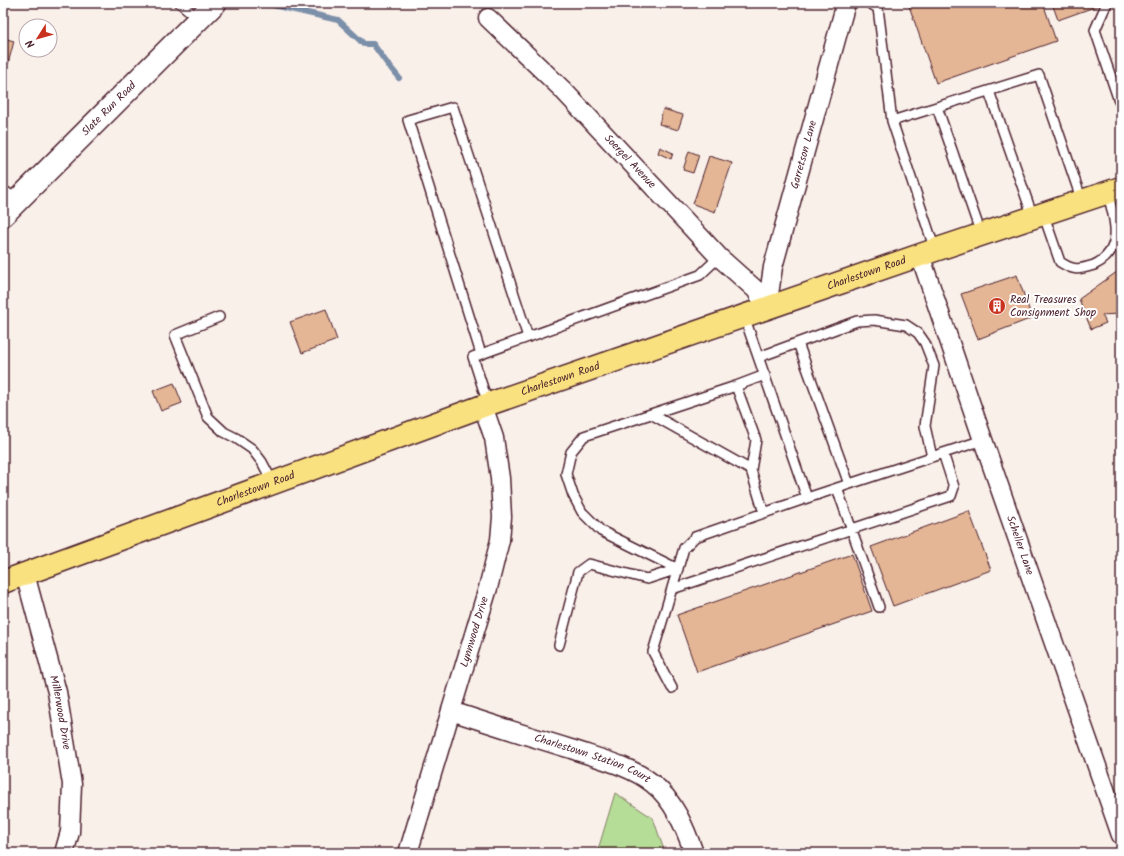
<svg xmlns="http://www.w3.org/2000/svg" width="1124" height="856" viewBox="0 0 1124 856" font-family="Kalam,sans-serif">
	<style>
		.green { fill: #b6dd98; stroke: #807e62 }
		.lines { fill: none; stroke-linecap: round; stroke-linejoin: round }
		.stream { stroke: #7b8fa9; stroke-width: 6 }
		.building { fill: #e4b695; stroke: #4a1f2b }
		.service-casing { stroke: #4a1f2b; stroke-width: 12 }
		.minor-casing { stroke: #4a1f2b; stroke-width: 21 }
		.tertiary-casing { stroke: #4a1f2b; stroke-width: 25 }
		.primary-casing { stroke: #4a1f2b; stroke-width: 25 }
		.service { stroke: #fff; stroke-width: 9 }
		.minor { stroke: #fff; stroke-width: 18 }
		.tertiary { stroke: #fff; stroke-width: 22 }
		.primary { stroke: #fae180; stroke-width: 22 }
		.labels { text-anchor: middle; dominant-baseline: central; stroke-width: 4; stroke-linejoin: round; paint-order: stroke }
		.street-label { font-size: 11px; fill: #4a1f2b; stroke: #fff }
		.poi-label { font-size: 11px; fill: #4a1f2b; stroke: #fff; text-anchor: start }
	</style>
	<rect width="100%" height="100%" fill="#faf0ea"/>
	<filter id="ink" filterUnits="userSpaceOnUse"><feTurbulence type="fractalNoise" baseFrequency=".025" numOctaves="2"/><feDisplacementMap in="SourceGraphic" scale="8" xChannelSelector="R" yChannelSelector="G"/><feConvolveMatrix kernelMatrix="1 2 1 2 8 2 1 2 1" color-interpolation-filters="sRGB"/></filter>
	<g filter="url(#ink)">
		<path class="green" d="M 615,793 L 653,818 L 665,853 L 597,853 Z"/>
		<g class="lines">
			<path class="stream" d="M 264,3 L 338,20 L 364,44 L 373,44 L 386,62 L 399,78"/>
		</g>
		<path class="building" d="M 908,3 L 1043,3 L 1056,41 L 936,83 Z
			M 1052,3 L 1100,3 L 1100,5 L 1058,20 Z
			M 3,38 L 14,41 L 8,64 L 3,63 Z
			M 663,109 L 683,115 L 678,130 L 659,124 Z
			M 660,147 L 673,153 L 671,159 L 658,153 Z
			M 689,151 L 699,155 L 693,173 L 683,170 Z
			M 709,156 L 732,163 L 715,212 L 693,204 Z
			M 1121,269 L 1121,318 L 1118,314 L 1102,315 L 1106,323 L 1091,329 L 1079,299 Z
			M 1017,275 L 1032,318 L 978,339 L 961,294 Z
			M 326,309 L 337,340 L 302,353 L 290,322 Z
			M 174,383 L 182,403 L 161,411 L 153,391 Z
			M 969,511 L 991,570 L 893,606 L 871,547 Z
			M 852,554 L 872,611 L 697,672 L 677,615 Z"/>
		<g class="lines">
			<g class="service-casing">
				<path id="service" d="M 180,3 L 199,19
					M 869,3 L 878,8 L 892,121 L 1039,75 L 1082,201
					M 1107,3 L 1095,30 L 1119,101 L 1121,103
					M 989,91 L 1033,217
					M 937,107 L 981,234
					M 892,121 L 935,250
					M 3,190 L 18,200
					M 1043,213 L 1060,262 C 1074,271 1078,270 1094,265 C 1124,251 1116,221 1107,192
					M 219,317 L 175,335 L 208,417 L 224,432 L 236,438 L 252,449 L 262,462 L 273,483
					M 798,343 L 849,484
					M 481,354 L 408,120 L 453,107 L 528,337
					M 759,357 L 857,321 L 874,320 L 906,325 L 918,333 L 925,343 L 934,366 L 925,426 L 932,457
					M 736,386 L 765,375
					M 488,404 L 473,357 L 700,275 L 719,257
					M 651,414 L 751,470
					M 837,488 L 879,607
					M 807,498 L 983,440
					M 678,569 L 601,531 L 582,512 L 573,495 L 566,474 L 571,452 L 584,436 L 736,386 L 756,440 L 751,470 L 764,513
					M 672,589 L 951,496 L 954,487 L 943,453
					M 559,645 L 578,572 L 589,564 L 647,579 L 678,569
					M 672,688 L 653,652 L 684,548 L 695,537 L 807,498 L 744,316"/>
			</g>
			<g class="minor-casing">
				<g id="minor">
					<path id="s1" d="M 488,18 L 562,89 L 719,257 L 756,290 L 767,308"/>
					<path id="s2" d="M 920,255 L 983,440 L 1121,835"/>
					<path id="s3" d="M 767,308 L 773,267 L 846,3"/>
					<path id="s4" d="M 25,574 L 57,692 L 72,784 L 70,832 L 64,853"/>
					<path id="s5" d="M 451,711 C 491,724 531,737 571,749 C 597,758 631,766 652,783 C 674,800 685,828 694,853"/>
					<path id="s6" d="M 408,853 L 488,588 L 500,540 L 502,517 L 500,478 L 494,438 L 483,406"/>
				</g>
			</g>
			<g class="tertiary-casing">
				<g id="tertiary">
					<path id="s7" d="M 3,215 L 215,3"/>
				</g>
			</g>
			<g class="primary-casing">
				<g id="primary">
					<path id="s8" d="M 3,582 L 483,406 L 935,250 L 1121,188"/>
				</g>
			</g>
			<use href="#service" class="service"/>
			<use href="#minor" class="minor"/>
			<use href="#tertiary" class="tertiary"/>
			<use href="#primary" class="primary"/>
		</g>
	</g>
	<defs>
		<g id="building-disc" transform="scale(0.9)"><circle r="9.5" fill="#c8321e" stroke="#fff"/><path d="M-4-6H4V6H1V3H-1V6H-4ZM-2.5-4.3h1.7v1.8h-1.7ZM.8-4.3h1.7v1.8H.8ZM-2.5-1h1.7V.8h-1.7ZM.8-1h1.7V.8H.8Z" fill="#fff"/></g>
	</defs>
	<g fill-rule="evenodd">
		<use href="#building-disc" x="997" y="306"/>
	</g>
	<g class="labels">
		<g class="street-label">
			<text stroke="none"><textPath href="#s7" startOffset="150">Slate Run Road</textPath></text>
			<text stroke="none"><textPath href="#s3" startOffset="158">Garretson Lane</textPath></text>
			<text stroke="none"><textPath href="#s1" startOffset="202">Soergel Avenue</textPath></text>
			<text stroke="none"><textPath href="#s8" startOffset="917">Charlestown Road</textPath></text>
			<text stroke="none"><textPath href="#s8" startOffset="593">Charlestown Road</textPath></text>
			<text stroke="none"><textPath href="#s8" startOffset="269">Charlestown Road</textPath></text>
			<text stroke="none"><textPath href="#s2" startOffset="307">Scheller Lane</textPath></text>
			<text stroke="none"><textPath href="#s6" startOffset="231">Lynnwood Drive</textPath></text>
			<text stroke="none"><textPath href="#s4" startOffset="143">Millerwood Drive</textPath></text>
			<text stroke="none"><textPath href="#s5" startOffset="149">Charlestown Station Court</textPath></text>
		</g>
		<g class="poi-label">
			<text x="1010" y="300">Real Treasures<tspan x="1010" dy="13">Consignment Shop</tspan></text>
		</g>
	</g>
	<rect width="1124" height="856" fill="none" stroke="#fff" stroke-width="16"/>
	<rect x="8" y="8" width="1108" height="840" fill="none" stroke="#4a1f2b" stroke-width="1.5" filter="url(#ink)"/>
	<g transform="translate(38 38) rotate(233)"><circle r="19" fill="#ffffff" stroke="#b7a5aa"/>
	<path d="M0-3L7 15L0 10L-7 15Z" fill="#c8321e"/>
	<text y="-6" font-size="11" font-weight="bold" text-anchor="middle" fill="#4a1f2b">N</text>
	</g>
</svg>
